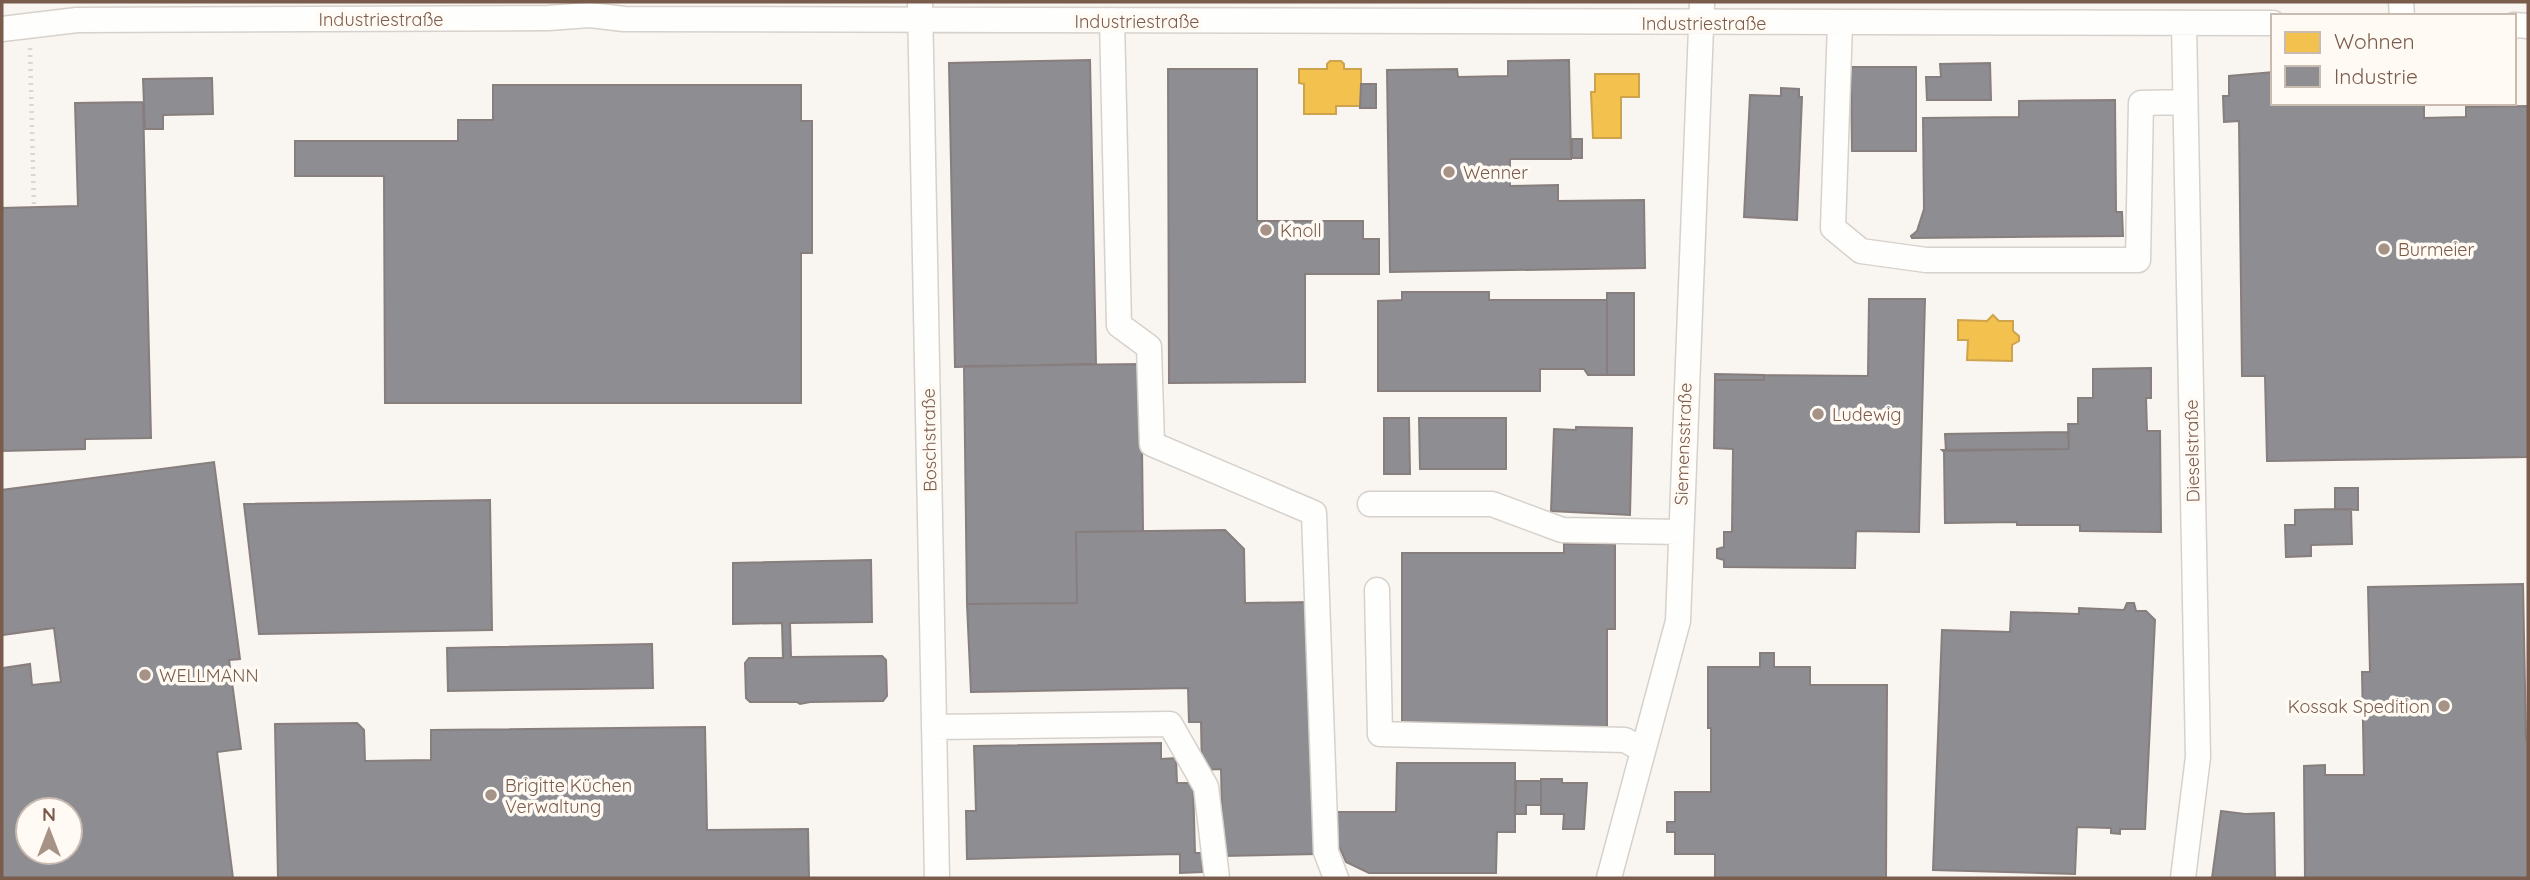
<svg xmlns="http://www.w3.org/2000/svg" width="2530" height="880" viewBox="0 0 2530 880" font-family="Quicksand,sans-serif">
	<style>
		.homes { fill: #f2c14e; stroke: #cea34e; stroke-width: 2 }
		.industry { fill: #8d8d92; stroke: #877e7d; stroke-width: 2; fill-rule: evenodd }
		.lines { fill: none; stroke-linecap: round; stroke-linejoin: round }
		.minor-casing { stroke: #d7d1cb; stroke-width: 27 }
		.path { stroke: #dcd5d0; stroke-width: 4.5; stroke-dasharray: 2 5; stroke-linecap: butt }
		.minor { stroke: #fefefd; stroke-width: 24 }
		.poi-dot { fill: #a69286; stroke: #fffaf3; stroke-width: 2.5 }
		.labels { text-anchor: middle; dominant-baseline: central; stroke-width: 7; stroke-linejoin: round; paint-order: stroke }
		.street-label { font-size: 18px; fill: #7a5c4d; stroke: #fffaf3 }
		.poi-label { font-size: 18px; fill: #7a5c4d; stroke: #fffaf3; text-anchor: start }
	</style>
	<rect width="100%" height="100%" fill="#f9f5f0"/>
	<path class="homes" d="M 1330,61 L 1341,61 L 1344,64 L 1344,69 L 1361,69 L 1361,106 L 1336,106 L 1336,114 L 1304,114 L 1304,84 L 1299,83 L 1299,69 L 1327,69 L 1327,64 Z
		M 1595,74 L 1639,74 L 1639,97 L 1621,97 L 1621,138 L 1593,138 L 1591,92 L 1595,92 Z
		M 1993,315 L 1999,321 L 2013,321 L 2013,331 L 2019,336 L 2019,341 L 2012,345 L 2012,361 L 1967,360 L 1968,340 L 1958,340 L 1958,320 L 1987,321 Z"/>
	<path class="industry" d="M 1090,60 L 1096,364 L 955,367 L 949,63 Z
		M 1569,60 L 1571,159 L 1510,159 L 1510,186 L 1558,185 L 1558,201 L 1644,200 L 1645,268 L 1390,272 L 1387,70 L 1457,69 L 1458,77 L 1508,76 L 1508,61 Z
		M 1990,63 L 1991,100 L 1927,100 L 1926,77 L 1941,77 L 1940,64 Z
		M 1851,67 L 1916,67 L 1916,151 L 1852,151 Z
		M 1168,69 L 1257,69 L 1257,221 L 1363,221 L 1363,239 L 1379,239 L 1379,274 L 1305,274 L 1305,382 L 1169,383 Z
		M 2273,72 L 2273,103 L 2424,103 L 2424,118 L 2466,117 L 2466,107 L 2528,106 L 2528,457 L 2267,461 L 2265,376 L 2242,376 L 2239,121 L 2224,122 L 2223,96 L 2229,96 L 2229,76 Z
		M 212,78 L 213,114 L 163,115 L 163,129 L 145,129 L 143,79 Z
		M 1361,84 L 1376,84 L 1376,108 L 1360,108 Z
		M 493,85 L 801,85 L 801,121 L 812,121 L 812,253 L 801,253 L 801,403 L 385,403 L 384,176 L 295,176 L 295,141 L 458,141 L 458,120 L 493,120 Z
		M 1781,88 L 1799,89 L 1799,97 L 1802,97 L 1797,220 L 1744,217 L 1750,95 L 1781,96 Z
		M 2115,100 L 2116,212 L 2122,212 L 2123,236 L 1912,238 L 1911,236 L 1917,231 L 1924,209 L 1923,118 L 2019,117 L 2019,101 Z
		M 143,102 L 151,438 L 85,439 L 85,449 L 2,451 L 2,208 L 78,206 L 75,103 Z
		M 1572,139 L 1582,139 L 1582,158 L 1572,158 Z
		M 1402,292 L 1489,292 L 1489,300 L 1607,300 L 1607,375 L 1588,375 L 1584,369 L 1540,369 L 1540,391 L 1378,391 L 1378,301 L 1402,300 Z
		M 1607,293 L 1634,293 L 1634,375 L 1607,375 Z
		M 1869,299 L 1925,299 L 1919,532 L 1856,531 L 1855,568 L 1724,567 L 1724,560 L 1717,558 L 1717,549 L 1724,547 L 1724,532 L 1732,532 L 1733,449 L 1714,448 L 1715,380 L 1764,380 L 1764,375 L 1868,376 Z
		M 1141,364 L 1143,531 L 1076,532 L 1077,603 L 967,604 L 964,366 Z
		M 2151,368 L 2151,398 L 2146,398 L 2147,431 L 2160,431 L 2161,532 L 2080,531 L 2080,525 L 2017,525 L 2017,522 L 1945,523 L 1944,452 L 1942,450 L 2069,449 L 2068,424 L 2078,424 L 2078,398 L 2093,398 L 2093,369 Z
		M 1715,374 L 1764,375 L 1764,380 L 1715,380 Z
		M 1384,418 L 1409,418 L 1410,474 L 1384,474 Z
		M 1419,418 L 1506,418 L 1506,469 L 1420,469 Z
		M 1576,427 L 1632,428 L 1630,515 L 1551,511 L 1554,429 L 1576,430 Z
		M 2068,432 L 2069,449 L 1946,451 L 1945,434 Z
		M 214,462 L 240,659 L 229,660 L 241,749 L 217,752 L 233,878 L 2,878 L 2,668 L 30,664 L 32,685 L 61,682 L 54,628 L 2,635 L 2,490 ZM 28,810 L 70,810 L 70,852 L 28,852 Z
		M 2335,488 L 2358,488 L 2358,510 L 2335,509 Z
		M 490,500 L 492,630 L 259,634 L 244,504 Z
		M 2335,509 L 2351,509 L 2352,544 L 2311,545 L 2311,556 L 2286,557 L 2285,525 L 2295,525 L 2295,510 Z
		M 1225,530 L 1244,549 L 1245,603 L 1313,602 L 1317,854 L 1223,856 L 1221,769 L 1202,770 L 1201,722 L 1189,722 L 1188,688 L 971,692 L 967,604 L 1077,603 L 1076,532 Z
		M 1564,544 L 1615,544 L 1615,629 L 1607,629 L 1607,730 L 1402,730 L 1402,553 L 1564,553 Z
		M 871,560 L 872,622 L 790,623 L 791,657 L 882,656 L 886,660 L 887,696 L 883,701 L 810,702 L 800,704 L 797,702 L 750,702 L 746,698 L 745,663 L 749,658 L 783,658 L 782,623 L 733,624 L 733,563 Z
		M 2523,584 L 2526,739 L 2528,740 L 2528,878 L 2305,878 L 2304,766 L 2325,765 L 2325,775 L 2364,775 L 2362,672 L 2370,672 L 2368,587 Z
		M 2127,603 L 2134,603 L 2136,611 L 2146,611 L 2155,620 L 2145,829 L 2120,829 L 2120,834 L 2111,833 L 2111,828 L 2077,827 L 2075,874 L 1933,870 L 1942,630 L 2010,632 L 2011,612 L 2079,614 L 2079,608 L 2124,610 Z
		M 652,644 L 653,688 L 448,691 L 447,648 Z
		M 1760,653 L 1774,653 L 1774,667 L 1810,667 L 1810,685 L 1887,685 L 1886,878 L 1715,878 L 1715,854 L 1675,854 L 1675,832 L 1667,832 L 1667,822 L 1675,822 L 1675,792 L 1711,792 L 1711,728 L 1708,728 L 1708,667 L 1760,667 Z
		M 357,723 L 364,730 L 365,761 L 431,760 L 431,730 L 705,727 L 707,830 L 808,829 L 809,878 L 278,878 L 275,724 Z
		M 1161,743 L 1161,759 L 1176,758 L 1177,783 L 1193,783 L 1195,853 L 1202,853 L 1202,872 L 1180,873 L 1180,854 L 967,859 L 966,811 L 976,811 L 974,746 Z
		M 1397,763 L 1515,763 L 1515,832 L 1497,832 L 1496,873 L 1369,873 L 1346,862 L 1335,837 L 1335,812 L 1396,812 Z
		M 1541,779 L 1562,779 L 1562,783 L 1587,783 L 1584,829 L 1563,829 L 1564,814 L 1541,814 Z
		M 1516,781 L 1541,781 L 1541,805 L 1526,805 L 1526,814 L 1515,814 Z
		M 2221,811 L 2245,814 L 2274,813 L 2275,878 L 2212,878 Z"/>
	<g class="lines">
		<g class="minor-casing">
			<path id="minor" d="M 920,2 L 937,878
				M 2401,2 L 2402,16
				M 1112,20 L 1119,325 L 1149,347 L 1152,444 L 1314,513 L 1326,852 L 1336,878
				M 1840,23 L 1833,228 L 1861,251 L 1926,260 L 2138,260 L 2141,103 L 2185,102
				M 2514,25 L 2528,26
				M 2,29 L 77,20 L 548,18 L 590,15 L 624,19 L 2273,23
				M 1370,504 L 1492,504 L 1562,530 L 1680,532
				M 1377,590 L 1380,734 L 1625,740 L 1643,750
				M 934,727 L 1170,724 L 1206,787 L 1217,878
				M 1609,878 L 1678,621 L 1702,2
				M 2183,878 L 2198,757 L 2184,23"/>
		</g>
		<path class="path" d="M 30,48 L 34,207"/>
		<use href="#minor" class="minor"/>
	</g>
	<g class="poi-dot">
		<circle cx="1449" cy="172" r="7"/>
		<circle cx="1266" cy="230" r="7"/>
		<circle cx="2384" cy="249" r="7"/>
		<circle cx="1818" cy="414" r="7"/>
		<circle cx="145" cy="675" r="7"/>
		<circle cx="2444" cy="706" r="7"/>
		<circle cx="491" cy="795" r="7"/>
	</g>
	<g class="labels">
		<g class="street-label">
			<text x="381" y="19">Industriestraße</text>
			<text x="1137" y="21">Industriestraße</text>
			<text x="1704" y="23">Industriestraße</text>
			<text transform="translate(929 440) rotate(-91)">Boschstraße</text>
			<text transform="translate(1683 444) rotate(-88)">Siemensstraße</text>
			<text transform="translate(2192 451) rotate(-91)">Dieselstraße</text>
		</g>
		<g class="poi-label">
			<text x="1463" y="172">Wenner</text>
			<text x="1280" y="230">Knoll</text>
			<text x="2398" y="249">Burmeier</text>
			<text x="1832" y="414">Ludewig</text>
			<text x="159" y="675">WELLMANN</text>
			<text x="2430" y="706" text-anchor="end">Kossak Spedition</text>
			<text x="505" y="785">Brigitte Küchen<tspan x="505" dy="21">Verwaltung</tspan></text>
		</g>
	</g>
	<rect width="2530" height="880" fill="none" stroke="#7a5c4d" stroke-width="7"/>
	<rect x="2271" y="14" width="245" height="91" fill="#fffaf3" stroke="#cabbb1" stroke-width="2"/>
	<rect x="2285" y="32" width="35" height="21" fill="#f2c14e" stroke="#cabbb1" stroke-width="2"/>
	<text x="2334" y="49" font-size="21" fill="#7a5c4d">Wohnen</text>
	<rect x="2285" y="66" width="35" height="21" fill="#8d8d92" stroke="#cabbb1" stroke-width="2"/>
	<text x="2334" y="84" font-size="21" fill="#7a5c4d">Industrie</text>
	<g transform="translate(49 831)"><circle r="33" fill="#fffaf3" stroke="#cabbb1" stroke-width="2"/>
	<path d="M0-5L12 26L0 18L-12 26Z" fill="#a69286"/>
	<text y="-10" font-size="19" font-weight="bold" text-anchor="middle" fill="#7a5c4d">N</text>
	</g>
</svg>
